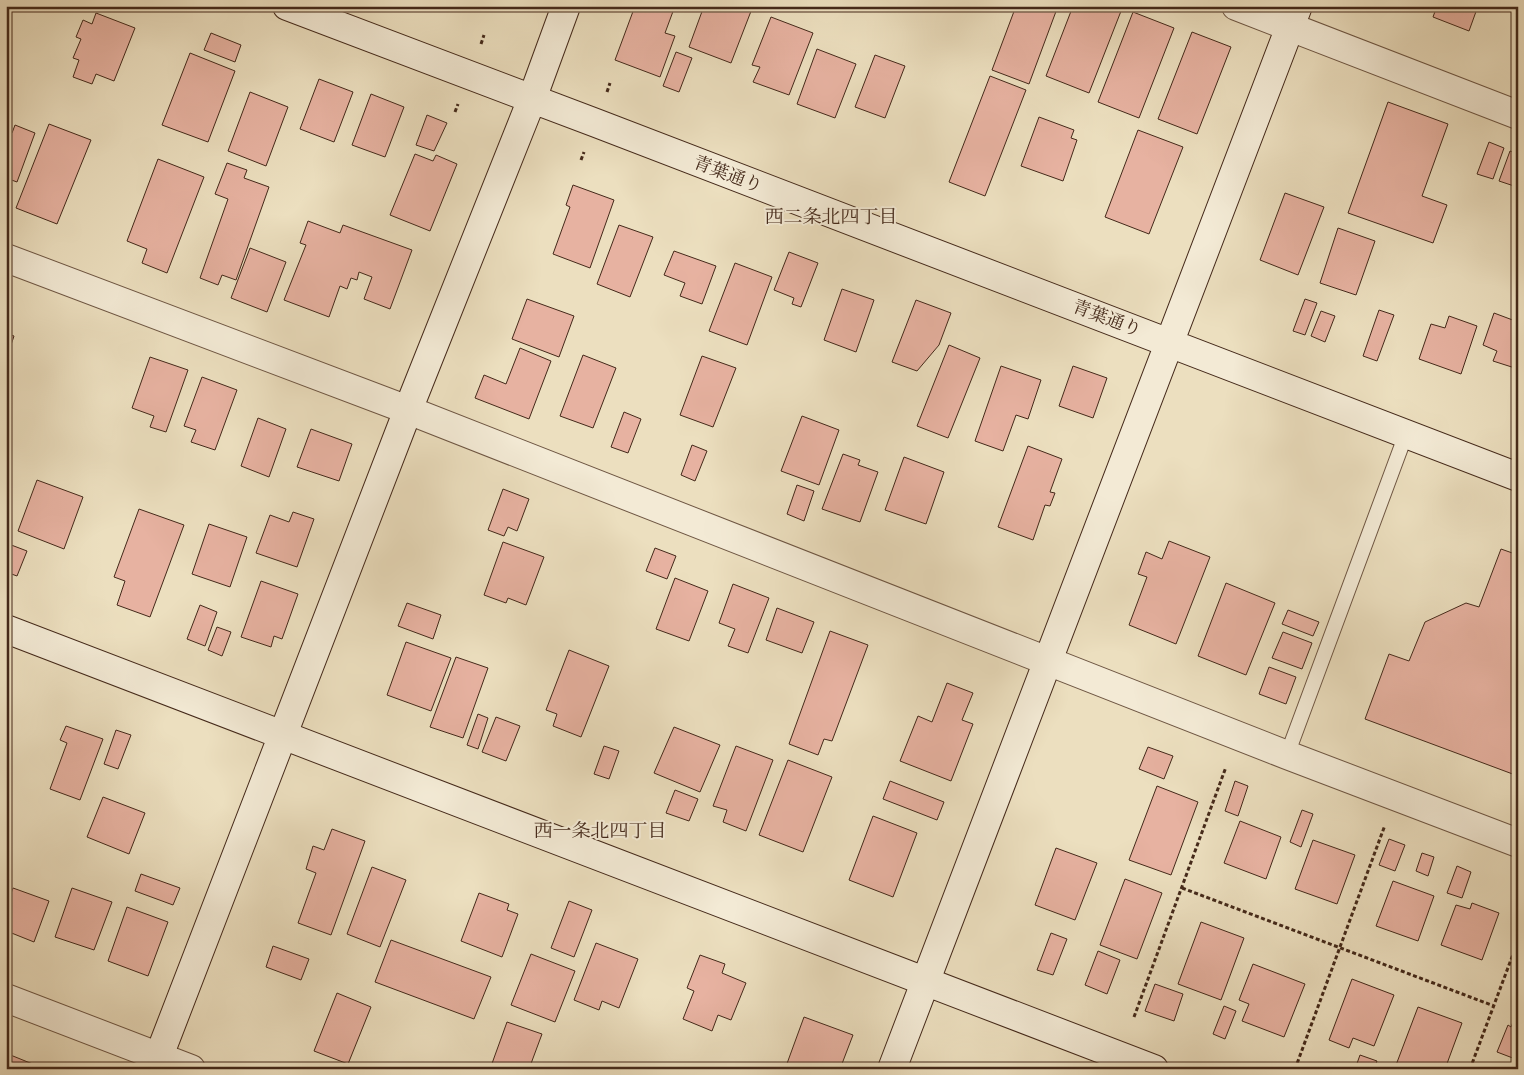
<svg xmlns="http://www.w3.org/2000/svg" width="1524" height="1075" viewBox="0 0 1524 1075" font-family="Alegreya,'Noto Serif JP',serif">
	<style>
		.building { fill: #e7b2a1; stroke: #44291a }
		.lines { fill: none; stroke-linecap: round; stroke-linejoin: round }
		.lane-casing { stroke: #6e5643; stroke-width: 16 }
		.street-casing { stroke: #6e5643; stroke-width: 30 }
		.secondary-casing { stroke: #44291a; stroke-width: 30 }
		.path { stroke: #44291a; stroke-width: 3; stroke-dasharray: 4 2.5; stroke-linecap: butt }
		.lane { stroke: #f3ead5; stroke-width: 14 }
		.street { stroke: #f3ead5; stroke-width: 28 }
		.secondary { stroke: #f3ead5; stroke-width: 28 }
		.labels { text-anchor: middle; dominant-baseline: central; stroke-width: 4; stroke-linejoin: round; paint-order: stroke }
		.street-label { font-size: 18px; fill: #44291a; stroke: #f3ead5 }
		.neighbourhood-label { font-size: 19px; fill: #44291a; stroke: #f3ead5 }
	</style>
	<rect width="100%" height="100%" fill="#ecdfbf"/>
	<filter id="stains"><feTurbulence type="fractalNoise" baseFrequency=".004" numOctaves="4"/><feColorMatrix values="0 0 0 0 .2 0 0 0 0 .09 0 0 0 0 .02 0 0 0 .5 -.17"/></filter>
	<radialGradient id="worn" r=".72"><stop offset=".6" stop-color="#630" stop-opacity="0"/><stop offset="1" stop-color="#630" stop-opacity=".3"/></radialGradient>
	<path class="building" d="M 635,6 L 675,6 L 665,33 L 675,36 L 660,77 L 615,60 Z
		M 704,6 L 753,6 L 731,63 L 689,47 Z
		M 1016,6 L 1058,6 L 1029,84 L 992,70 Z
		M 1073,6 L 1123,6 L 1089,93 L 1046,76 Z
		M 1437,6 L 1478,6 L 1469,31 L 1433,17 Z
		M 1133,12 L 1174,28 L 1139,118 L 1098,102 Z
		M 96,13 L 135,28 L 114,81 L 96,74 L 92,84 L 73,77 L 79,60 L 73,58 L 81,39 L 76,37 L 83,20 L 92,24 Z
		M 771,17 L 813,33 L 789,95 L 753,82 L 760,67 L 752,65 Z
		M 1192,32 L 1231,47 L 1197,134 L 1158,119 Z
		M 211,33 L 241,45 L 235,62 L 204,50 Z
		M 817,49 L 856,64 L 835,118 L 797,104 Z
		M 676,52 L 692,58 L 679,92 L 663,86 Z
		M 190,53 L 235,71 L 208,142 L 162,125 Z
		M 875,55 L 905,66 L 885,118 L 855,107 Z
		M 990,76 L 1026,90 L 985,196 L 949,182 Z
		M 319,79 L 353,92 L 334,142 L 300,129 Z
		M 250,92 L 288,107 L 266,166 L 228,151 Z
		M 371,94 L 404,107 L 385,157 L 352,145 Z
		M 1388,102 L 1448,124 L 1422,196 L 1447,205 L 1433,243 L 1348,213 Z
		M 427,115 L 447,123 L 434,151 L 416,145 Z
		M 1039,117 L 1074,130 L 1071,138 L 1077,140 L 1063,181 L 1021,166 Z
		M 49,124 L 91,140 L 57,224 L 16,208 Z
		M 15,125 L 35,133 L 17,182 L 6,178 L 6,131 L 12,133 Z
		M 1138,130 L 1183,147 L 1149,234 L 1105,217 Z
		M 1489,142 L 1504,148 L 1493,179 L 1477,174 Z
		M 1510,151 L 1518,154 L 1518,176 L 1514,186 L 1499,181 Z
		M 415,154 L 433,161 L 436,155 L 457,164 L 430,231 L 390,215 Z
		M 158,159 L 204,177 L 167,273 L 142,263 L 147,249 L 127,241 Z
		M 227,163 L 247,170 L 244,178 L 269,187 L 236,280 L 222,275 L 218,285 L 200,278 L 228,199 L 215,194 Z
		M 573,185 L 614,200 L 590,268 L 553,254 L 570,207 L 566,205 Z
		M 1285,193 L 1324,207 L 1298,275 L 1260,260 Z
		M 308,221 L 340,233 L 343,225 L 412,250 L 390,309 L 364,299 L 372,277 L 359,272 L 357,280 L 351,278 L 347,289 L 340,286 L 329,317 L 284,300 L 306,245 L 300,243 Z
		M 619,225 L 653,237 L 630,297 L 597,284 Z
		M 1338,228 L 1375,241 L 1356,295 L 1320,283 Z
		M 250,248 L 286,262 L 267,312 L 231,298 Z
		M 674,251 L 716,266 L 702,304 L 680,296 L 685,283 L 664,275 Z
		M 789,252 L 818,263 L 801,307 L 792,304 L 794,298 L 774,290 Z
		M 735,263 L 772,277 L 747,345 L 709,331 Z
		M 842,289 L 874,300 L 856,352 L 824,340 Z
		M 527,299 L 574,316 L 559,357 L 512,339 Z
		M 1305,299 L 1317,303 L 1305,335 L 1293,331 Z
		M 916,300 L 951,313 L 939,345 L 917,371 L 892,362 Z
		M 1379,310 L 1394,315 L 1377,361 L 1363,356 Z
		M 1321,311 L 1335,316 L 1325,342 L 1311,336 Z
		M 1494,313 L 1518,322 L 1518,369 L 1493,361 L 1497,351 L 1483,345 Z
		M 1449,316 L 1477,326 L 1461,374 L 1419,359 L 1431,324 L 1445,328 Z
		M 6,333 L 14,336 L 6,360 Z
		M 949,345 L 980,358 L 948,438 L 917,426 Z
		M 520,348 L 551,361 L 529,419 L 475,398 L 484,375 L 506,384 Z
		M 583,355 L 616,368 L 593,428 L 560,416 Z
		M 702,356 L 736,368 L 713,427 L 680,415 Z
		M 150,357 L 188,370 L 166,432 L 150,427 L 154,416 L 132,408 Z
		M 1001,366 L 1041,380 L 1028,419 L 1016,415 L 1003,451 L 975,441 Z
		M 1073,366 L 1107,378 L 1093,418 L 1059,406 Z
		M 202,377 L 237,390 L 215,450 L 191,442 L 196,430 L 184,426 Z
		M 624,412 L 641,419 L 628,453 L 611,447 Z
		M 802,416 L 839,430 L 819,485 L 781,471 Z
		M 258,418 L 286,429 L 269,477 L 241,466 Z
		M 311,429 L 352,444 L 339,481 L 297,467 Z
		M 692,445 L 707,451 L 695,481 L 681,475 Z
		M 1028,446 L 1062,459 L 1050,492 L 1055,493 L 1050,506 L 1045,505 L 1033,540 L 998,527 Z
		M 843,454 L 860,460 L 858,465 L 878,472 L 860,522 L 822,509 Z
		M 904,457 L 944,472 L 926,524 L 885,510 Z
		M 37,480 L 83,497 L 64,549 L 18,531 Z
		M 797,485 L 814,491 L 804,521 L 787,514 Z
		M 503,489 L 529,499 L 517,531 L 508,527 L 504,536 L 488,530 Z
		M 139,509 L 184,525 L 150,617 L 117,605 L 125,581 L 114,577 Z
		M 293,512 L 314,519 L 297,567 L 256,553 L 270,515 L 289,522 Z
		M 209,524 L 247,537 L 230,587 L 192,574 Z
		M 1169,541 L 1210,557 L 1176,644 L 1129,625 L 1147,577 L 1138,574 L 1146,552 L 1162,559 Z
		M 503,542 L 544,557 L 526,605 L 508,598 L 506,603 L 484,595 Z
		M 6,543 L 27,551 L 17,576 L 6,572 Z
		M 655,548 L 676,556 L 667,579 L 646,571 Z
		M 1501,549 L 1518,555 L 1518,776 L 1365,719 L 1389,654 L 1409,661 L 1425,622 L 1466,603 L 1479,607 Z
		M 675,578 L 708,591 L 689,641 L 656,629 Z
		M 261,581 L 298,594 L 282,639 L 274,636 L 271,647 L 241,637 Z
		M 1226,583 L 1275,603 L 1246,675 L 1198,656 Z
		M 733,584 L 769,598 L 748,653 L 728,646 L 735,629 L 719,623 Z
		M 407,603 L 441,615 L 433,639 L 398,626 Z
		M 200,605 L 217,612 L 205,646 L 187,639 Z
		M 777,608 L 814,622 L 802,653 L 766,640 Z
		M 1288,610 L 1319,622 L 1313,636 L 1282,624 Z
		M 217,627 L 231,632 L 222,656 L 208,650 Z
		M 830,631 L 868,645 L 832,741 L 824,739 L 818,755 L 789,744 Z
		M 1283,632 L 1312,643 L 1302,669 L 1272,658 Z
		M 406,642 L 451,658 L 431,711 L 387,695 Z
		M 569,650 L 609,666 L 581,737 L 553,726 L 557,714 L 546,710 Z
		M 456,657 L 488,668 L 463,738 L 430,727 Z
		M 1269,667 L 1296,677 L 1286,704 L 1259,694 Z
		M 947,683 L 973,693 L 962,720 L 973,724 L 951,781 L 900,761 L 918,716 L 932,722 Z
		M 478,714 L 488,718 L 478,749 L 467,745 Z
		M 496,717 L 520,726 L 506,761 L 482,752 Z
		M 66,726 L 103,739 L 80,800 L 50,789 L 67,743 L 60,740 Z
		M 674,727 L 720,745 L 700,792 L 654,773 Z
		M 116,730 L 131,735 L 118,769 L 104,764 Z
		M 604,746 L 619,751 L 609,779 L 594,774 Z
		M 736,746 L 773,760 L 746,831 L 723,822 L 727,810 L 713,806 Z
		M 1148,747 L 1173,756 L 1164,779 L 1139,769 Z
		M 788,760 L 832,777 L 803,852 L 759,835 Z
		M 890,781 L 944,802 L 937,820 L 883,799 Z
		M 1235,781 L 1248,786 L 1238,816 L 1225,811 Z
		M 1157,786 L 1198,802 L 1171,875 L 1129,860 Z
		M 675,790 L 698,799 L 689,821 L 666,813 Z
		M 103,797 L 145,813 L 129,854 L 87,837 Z
		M 1302,810 L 1313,814 L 1301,847 L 1290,842 Z
		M 873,816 L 917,833 L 893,897 L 849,880 Z
		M 1240,821 L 1281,837 L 1266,879 L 1224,863 Z
		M 332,829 L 365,841 L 331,935 L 298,923 L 316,873 L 306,869 L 313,846 L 324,850 Z
		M 1389,839 L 1405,845 L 1395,871 L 1379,865 Z
		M 1313,840 L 1355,855 L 1337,904 L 1295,889 Z
		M 1056,848 L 1097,863 L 1075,920 L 1035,905 Z
		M 1422,853 L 1434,857 L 1428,876 L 1416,871 Z
		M 1457,866 L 1471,872 L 1462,898 L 1447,893 Z
		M 372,867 L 406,880 L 380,947 L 347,934 Z
		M 141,874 L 180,888 L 173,905 L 135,891 Z
		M 1125,879 L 1162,893 L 1137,959 L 1100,945 Z
		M 1393,881 L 1434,896 L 1418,941 L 1376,926 Z
		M 13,888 L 49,901 L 34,942 L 9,932 L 6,939 L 6,907 Z
		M 72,888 L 112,902 L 94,950 L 55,937 Z
		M 479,893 L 509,904 L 507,910 L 518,914 L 502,957 L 461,941 Z
		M 569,901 L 592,910 L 574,957 L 551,948 Z
		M 1472,903 L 1499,913 L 1482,960 L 1441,945 L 1456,905 L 1470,909 Z
		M 127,907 L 168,922 L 148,976 L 108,961 Z
		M 1201,922 L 1244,938 L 1221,1000 L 1178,984 Z
		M 1051,933 L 1067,939 L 1053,975 L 1037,970 Z
		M 391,940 L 491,977 L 474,1019 L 375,982 Z
		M 596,943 L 638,959 L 619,1008 L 602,1001 L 599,1010 L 574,1000 Z
		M 273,946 L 309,959 L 301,980 L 266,967 Z
		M 1098,951 L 1120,960 L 1107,994 L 1085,985 Z
		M 531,954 L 575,971 L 555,1022 L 511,1005 Z
		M 700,955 L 725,964 L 722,973 L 746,983 L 731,1020 L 718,1015 L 712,1031 L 683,1019 L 694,991 L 687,988 Z
		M 1253,964 L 1305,984 L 1284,1037 L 1242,1021 L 1249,1004 L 1239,1000 Z
		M 1352,979 L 1394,995 L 1374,1046 L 1353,1038 L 1349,1048 L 1329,1040 Z
		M 1155,984 L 1183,994 L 1174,1021 L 1145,1011 Z
		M 337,993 L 371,1007 L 348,1064 L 314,1051 Z
		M 1224,1006 L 1236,1011 L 1225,1039 L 1213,1034 Z
		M 1418,1007 L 1462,1023 L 1445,1069 L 1432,1069 L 1420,1064 L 1418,1069 L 1406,1069 L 1396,1065 Z
		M 1518,1009 L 1518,1060 L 1497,1052 L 1508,1025 L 1511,1027 Z
		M 804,1017 L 853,1035 L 840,1069 L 785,1069 Z
		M 507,1022 L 542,1034 L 529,1069 L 490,1069 Z
		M 8,1054 L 45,1069 L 6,1069 L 6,1059 Z
		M 1360,1055 L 1377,1061 L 1374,1069 L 1355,1069 Z"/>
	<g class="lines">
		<g class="lane-casing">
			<path id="lane" d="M 1287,755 L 1406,434"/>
		</g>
		<g class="street-casing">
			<path id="street" d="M 1236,6 L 1518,115
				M 6,258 L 408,410 L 1287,755 L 1518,843
				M 6,998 L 191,1069"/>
		</g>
		<g class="secondary-casing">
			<path id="secondary" d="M 287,6 L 596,123 L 1518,477
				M 6,629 L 1154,1069
				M 154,1069 L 408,410 L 532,99 L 566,6
				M 892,1069 L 1298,6"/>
		</g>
		<path class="path" d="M 481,44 L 484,35
			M 607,92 L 610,83
			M 455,112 L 458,104
			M 581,160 L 584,152
			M 1182,888 L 1494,1006
			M 1134,1017 L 1226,767
			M 1295,1069 L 1385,825
			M 1470,1069 L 1518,941"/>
		<use href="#lane" class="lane"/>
		<use href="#street" class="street"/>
		<use href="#secondary" class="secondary"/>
	</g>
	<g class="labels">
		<g class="street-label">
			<text transform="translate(728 174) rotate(21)">青葉通り</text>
			<text transform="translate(1107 318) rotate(21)">青葉通り</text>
		</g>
		<g class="neighbourhood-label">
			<text x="831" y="217">西二条北四丁目</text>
			<text x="600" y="831">西一条北四丁目</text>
		</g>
	</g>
	<rect width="1524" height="1075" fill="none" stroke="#ecdfbf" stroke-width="25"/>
	<rect x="8" y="8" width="1509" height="1060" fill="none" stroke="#44291a" stroke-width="2.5"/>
	<rect x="12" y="12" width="1499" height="1050" fill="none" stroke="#44291a"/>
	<rect width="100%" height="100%" filter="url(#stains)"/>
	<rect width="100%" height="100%" fill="url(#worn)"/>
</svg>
